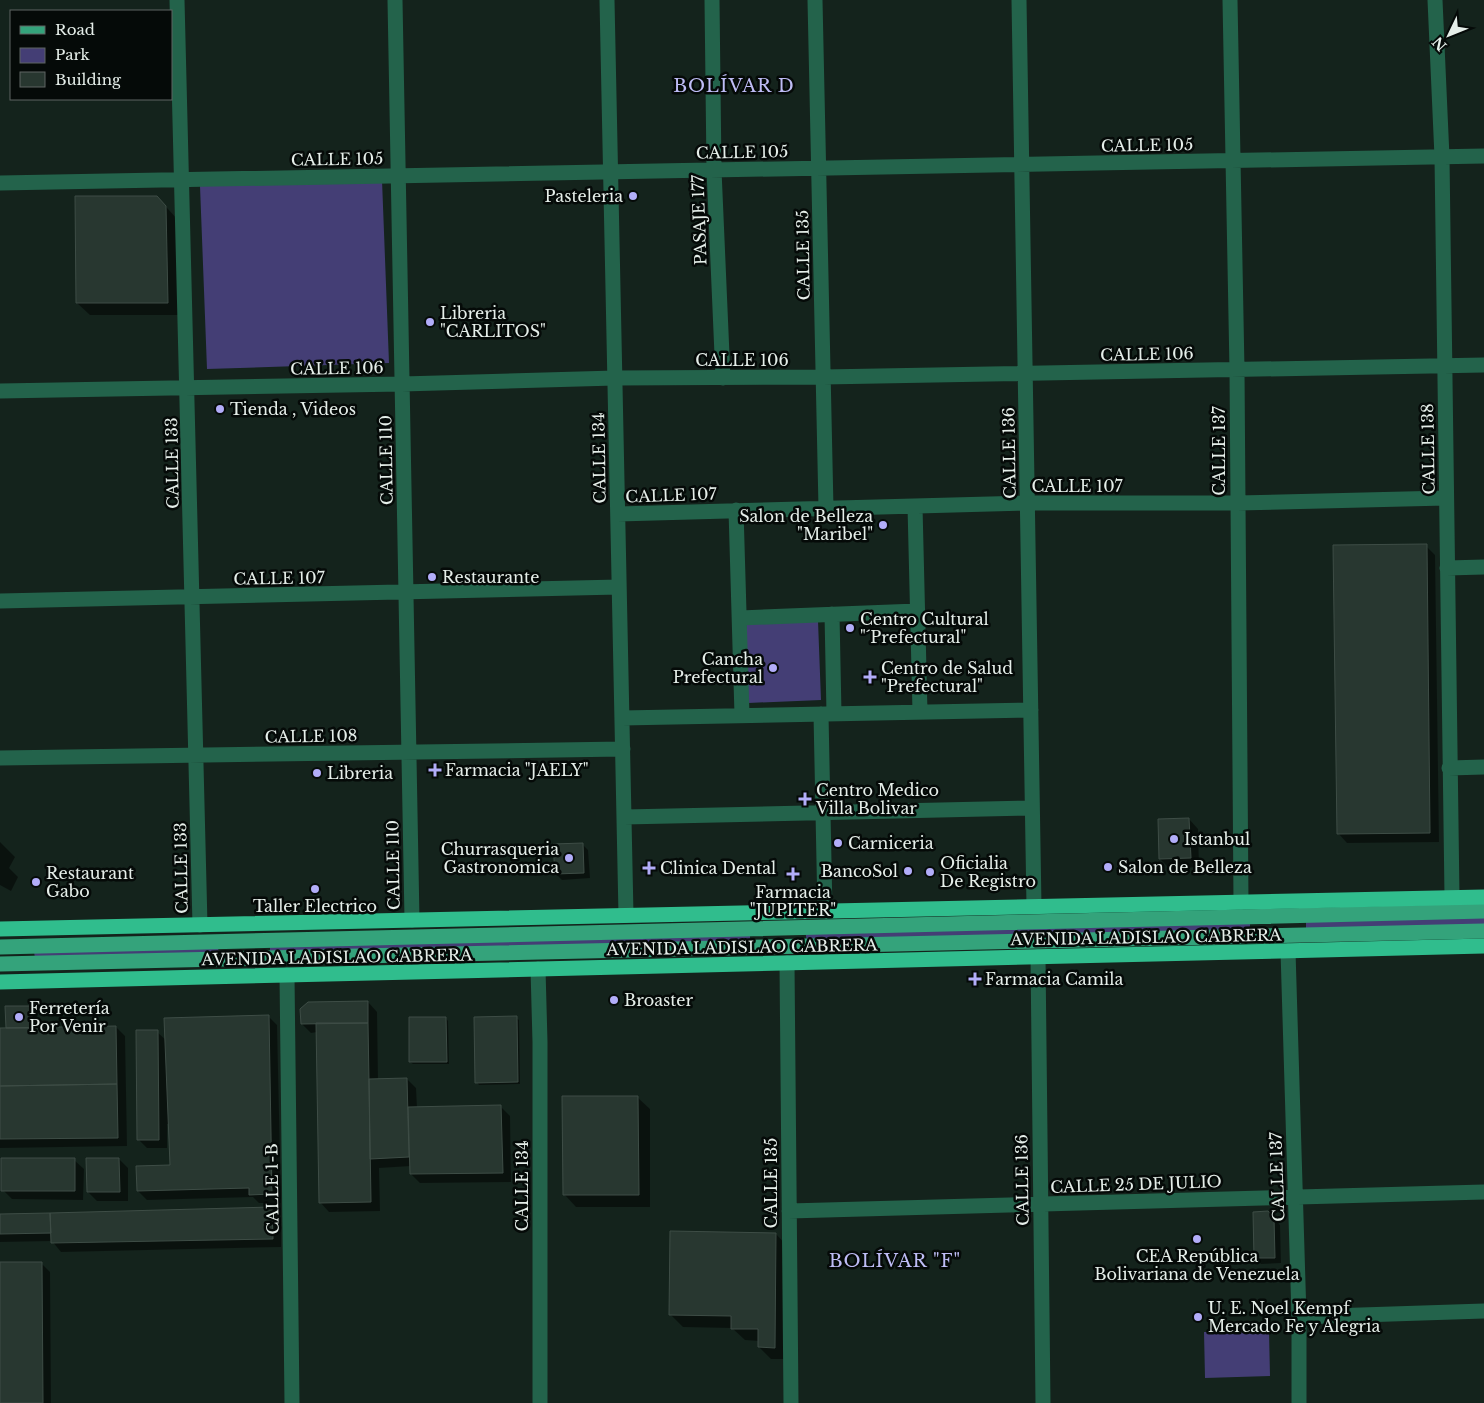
<svg xmlns="http://www.w3.org/2000/svg" width="1484" height="1403" viewBox="0 0 1484 1403" font-family="'Libre Baskerville',serif">
	<style>
		.green { fill: #443e75 }
		.shadow { fill: #0007 }
		.building { fill: #283730; stroke: #3e4d46 }
		.lines { fill: none; stroke-linecap: round; stroke-linejoin: round }
		.minor { stroke: #23634b; stroke-width: 15 }
		.major { stroke: #34a37b; stroke-width: 15 }
		.highway { stroke: #30bd8d; stroke-width: 15 }
		.poi-dot { fill: #b2adf9; stroke: #050a08; stroke-width: 2 }
		.labels { text-anchor: middle; dominant-baseline: central; stroke-width: 5; stroke-linejoin: round; paint-order: stroke }
		.street-label { font-size: 16px; fill: #e5eee9; stroke: #050a08 }
		.poi-label { font-size: 16px; fill: #e5eee9; stroke: #050a08; text-anchor: start }
		.neighbourhood-label { font-size: 18px; letter-spacing: 1px; fill: #bebcf5; stroke: #050a08 }
	</style>
	<rect width="100%" height="100%" fill="#14231c"/>
	<path class="green" d="M 382,180 L 389,363 L 207,369 L 200,186 Z
		M 818,621 L 821,700 L 748,703 L 745,624 Z
		M 1484,915 L 1484,925 L 1306,929 L 1306,919 Z
		M 1250,920 L 1250,929 L 807,942 L 805,930 Z
		M 750,931 L 750,940 L 270,953 L 270,944 Z
		M 218,947 L 219,955 L 35,959 L 34,951 Z
		M 1269,1331 L 1270,1376 L 1205,1378 L 1204,1332 Z"/>
	<path class="shadow" d="M 157,197 L 178,220 L 179,315 L 90,315 L 77,303 Z
		M 1426,546 L 1435,555 L 1439,842 L 1347,843 L 1338,833 Z
		M 1189,819 L 1198,829 L 1199,867 L 1169,868 L 1160,859 Z
		M 0,842 L 15,857 L 9,868 L 18,877 L 11,891 L 0,885 Z
		M 582,844 L 588,850 L 590,878 L 562,880 L 556,874 Z
		M 368,1002 L 377,1012 L 378,1080 L 407,1079 L 416,1088 L 417,1108 L 501,1107 L 510,1116 L 511,1182 L 420,1183 L 411,1174 L 411,1166 L 379,1168 L 380,1211 L 329,1212 L 320,1202 L 317,1032 L 311,1033 L 302,1024 Z
		M 32,1007 L 37,1013 L 37,1029 L 116,1027 L 125,1036 L 127,1146 L 0,1148 L 0,1029 L 8,1029 Z
		M 268,1016 L 277,1025 L 281,1203 L 259,1203 L 253,1197 L 147,1200 L 138,1191 L 171,1167 L 169,1124 L 167,1124 L 167,1148 L 147,1148 L 138,1139 L 157,1032 L 167,1041 Z
		M 446,1018 L 448,1021 L 449,1064 L 413,1064 L 410,1062 Z
		M 516,1018 L 519,1020 L 520,1084 L 479,1085 L 477,1082 Z
		M 637,1097 L 650,1109 L 650,1207 L 576,1207 L 564,1194 Z
		M 119,1159 L 128,1168 L 128,1201 L 97,1201 L 88,1192 Z
		M 74,1160 L 84,1169 L 83,1200 L 12,1199 L 3,1190 Z
		M 272,1209 L 281,1218 L 281,1247 L 61,1252 L 52,1241 L 0,1242 L 0,1215 Z
		M 1267,1212 L 1280,1225 L 1281,1263 L 1261,1264 L 1255,1258 Z
		M 776,1234 L 788,1247 L 787,1359 L 771,1359 L 759,1347 L 759,1341 L 745,1340 L 732,1328 L 683,1327 L 671,1315 Z
		M 0,1263 L 41,1263 L 50,1272 L 51,1403 L 0,1403 Z"/>
	<path class="building" d="M 75,196 L 157,196 L 166,206 L 168,303 L 76,303 Z
		M 1427,544 L 1430,833 L 1337,834 L 1333,545 Z
		M 1189,818 L 1191,858 L 1159,859 L 1158,819 Z
		M 583,843 L 584,873 L 555,874 L 553,844 Z
		M 368,1001 L 368,1023 L 301,1024 L 300,1009 L 308,1002 Z
		M 5,1006 L 32,1006 L 32,1028 L 6,1028 Z
		M 269,1015 L 272,1194 L 249,1195 L 249,1188 L 137,1191 L 136,1166 L 170,1165 L 164,1018 Z
		M 517,1016 L 518,1082 L 475,1083 L 474,1017 Z
		M 409,1017 L 446,1017 L 447,1062 L 409,1062 Z
		M 316,1023 L 368,1023 L 371,1202 L 319,1203 Z
		M 116,1026 L 117,1084 L 0,1086 L 0,1028 Z
		M 136,1030 L 158,1030 L 159,1140 L 137,1140 Z
		M 407,1078 L 409,1157 L 370,1159 L 369,1079 Z
		M 117,1084 L 118,1138 L 0,1139 L 0,1086 Z
		M 562,1096 L 638,1096 L 639,1195 L 563,1195 Z
		M 501,1105 L 503,1173 L 410,1174 L 408,1107 Z
		M 1,1158 L 75,1158 L 75,1191 L 1,1191 Z
		M 86,1158 L 119,1158 L 120,1192 L 87,1192 Z
		M 272,1207 L 273,1239 L 51,1243 L 50,1213 Z
		M 1268,1211 L 1274,1218 L 1275,1258 L 1254,1258 L 1253,1212 Z
		M 50,1213 L 51,1233 L 0,1234 L 0,1214 Z
		M 670,1231 L 776,1233 L 775,1348 L 758,1347 L 758,1329 L 731,1329 L 731,1316 L 669,1315 Z
		M 0,1262 L 42,1262 L 43,1403 L 0,1403 Z"/>
	<g class="lines">
		<path class="minor" d="M 177,0 L 200,925
			M 395,0 L 412,920
			M 607,0 L 626,915
			M 712,0 L 714,170 L 723,378
			M 815,0 L 826,508
			M 1019,0 L 1034,906
			M 1230,0 L 1237,370 L 1241,902
			M 1435,0 L 1442,157 L 1452,897
			M 0,183 L 1484,156
			M 0,391 L 402,384 L 615,378 L 823,377 L 1484,365
			M 915,506 L 920,712
			M 736,510 L 742,715
			M 618,514 L 1027,503 L 1237,503 L 1446,498
			M 1447,568 L 1484,567
			M 0,601 L 619,587
			M 832,614 L 834,714
			M 740,618 L 917,611
			M 821,714 L 825,911
			M 622,718 L 1031,710
			M 0,758 L 623,749
			M 1449,768 L 1484,767
			M 624,817 L 1032,808
			M 1288,951 L 1299,1317 L 1299,1403
			M 1038,957 L 1043,1403
			M 787,963 L 791,1403
			M 538,969 L 540,1042 L 540,1403
			M 287,975 L 292,1403
			M 789,1211 L 1484,1192
			M 1299,1317 L 1484,1311"/>
		<path class="major" d="M 0,947 L 1484,911
			M 0,964 L 1484,931"/>
		<path class="highway" d="M 0,929 L 1484,897
			M 0,982 L 1484,946"/>
	</g>
	<g class="poi-dot">
		<circle cx="633" cy="196" r="5"/>
		<circle cx="430" cy="322" r="5"/>
		<circle cx="220" cy="409" r="5"/>
		<circle cx="883" cy="525" r="5"/>
		<circle cx="432" cy="577" r="5"/>
		<circle cx="850" cy="628" r="5"/>
		<circle cx="773" cy="668" r="5"/>
		<path d="M867.5 669.5h5v5h5v5h-5v5h-5v-5h-5v-5h5z"/>
		<path d="M432.5 762.5h5v5h5v5h-5v5h-5v-5h-5v-5h5z"/>
		<circle cx="317" cy="773" r="5"/>
		<path d="M802.5 791.5h5v5h5v5h-5v5h-5v-5h-5v-5h5z"/>
		<circle cx="1174" cy="839" r="5"/>
		<circle cx="838" cy="843" r="5"/>
		<circle cx="569" cy="858" r="5"/>
		<circle cx="1108" cy="867" r="5"/>
		<path d="M646.5 860.5h5v5h5v5h-5v5h-5v-5h-5v-5h5z"/>
		<circle cx="908" cy="871" r="5"/>
		<circle cx="930" cy="872" r="5"/>
		<path d="M790.5 866.5h5v5h5v5h-5v5h-5v-5h-5v-5h5z"/>
		<circle cx="36" cy="882" r="5"/>
		<circle cx="315" cy="889" r="5"/>
		<path d="M972.5 971.5h5v5h5v5h-5v5h-5v-5h-5v-5h5z"/>
		<circle cx="614" cy="1000" r="5"/>
		<circle cx="19" cy="1017" r="5"/>
		<circle cx="1197" cy="1239" r="5"/>
		<circle cx="1198" cy="1317" r="5"/>
	</g>
	<g class="labels">
		<g class="street-label">
			<text transform="translate(1147 145) rotate(-1)">CALLE 105</text>
			<text transform="translate(742 152) rotate(-1)">CALLE 105</text>
			<text transform="translate(337 159) rotate(-1)">CALLE 105</text>
			<text transform="translate(699 220) rotate(-92)">PASAJE 177</text>
			<text transform="translate(803 255) rotate(-91)">CALLE 135</text>
			<text transform="translate(1147 354) rotate(-1)">CALLE 106</text>
			<text x="742" y="360">CALLE 106</text>
			<text transform="translate(337 368) rotate(-1)">CALLE 106</text>
			<text transform="translate(1428 449) rotate(-91)">CALLE 138</text>
			<text transform="translate(1219 451) rotate(-90)">CALLE 137</text>
			<text transform="translate(1009 453) rotate(-91)">CALLE 136</text>
			<text transform="translate(599 458) rotate(-91)">CALLE 134</text>
			<text transform="translate(386 460) rotate(-91)">CALLE 110</text>
			<text transform="translate(172 463) rotate(-91)">CALLE 133</text>
			<text x="1077" y="486">CALLE 107</text>
			<text transform="translate(671 495) rotate(-2)">CALLE 107</text>
			<text transform="translate(279 578) rotate(-1)">CALLE 107</text>
			<text transform="translate(311 736) rotate(-1)">CALLE 108</text>
			<text transform="translate(393 865) rotate(-91)">CALLE 110</text>
			<text transform="translate(181 868) rotate(-91)">CALLE 133</text>
			<text transform="translate(1146 937) rotate(-1)">AVENIDA LADISLAO CABRERA</text>
			<text transform="translate(742 947) rotate(-1)">AVENIDA LADISLAO CABRERA</text>
			<text transform="translate(337 957) rotate(-1)">AVENIDA LADISLAO CABRERA</text>
			<text transform="translate(1277 1177) rotate(-92)">CALLE 137</text>
			<text transform="translate(1022 1180) rotate(-91)">CALLE 136</text>
			<text transform="translate(771 1183) rotate(-90)">CALLE 135</text>
			<text transform="translate(1136 1184) rotate(-2)">CALLE 25 DE JULIO</text>
			<text transform="translate(522 1186) rotate(-90)">CALLE 134</text>
			<text transform="translate(272 1189) rotate(-91)">CALLE 1-B</text>
		</g>
		<g class="poi-label">
			<text x="623" y="196" text-anchor="end">Pasteleria</text>
			<text x="440" y="313">Libreria<tspan x="440" dy="18">"CARLITOS"</tspan></text>
			<text x="230" y="409">Tienda , Videos</text>
			<text x="873" y="516" text-anchor="end">Salon de Belleza<tspan x="873" dy="18">"Maribel"</tspan></text>
			<text x="442" y="577">Restaurante</text>
			<text x="860" y="619">Centro Cultural<tspan x="860" dy="18">"´Prefectural"</tspan></text>
			<text x="763" y="659" text-anchor="end">Cancha<tspan x="763" dy="18">Prefectural</tspan></text>
			<text x="881" y="668">Centro de Salud<tspan x="881" dy="18">"Prefectural"</tspan></text>
			<text x="445" y="770">Farmacia "JAELY"</text>
			<text x="327" y="773">Libreria</text>
			<text x="816" y="790">Centro Medico<tspan x="816" dy="18">Villa Bolivar</tspan></text>
			<text x="1184" y="839">Istanbul</text>
			<text x="848" y="843">Carniceria</text>
			<text x="559" y="849" text-anchor="end">Churrasqueria<tspan x="559" dy="18">Gastronomica</tspan></text>
			<text x="940" y="863">Oficialia<tspan x="940" dy="18">De Registro</tspan></text>
			<text x="1118" y="867">Salon de Belleza</text>
			<text x="660" y="868">Clinica Dental</text>
			<text x="898" y="871" text-anchor="end">BancoSol</text>
			<text x="46" y="873">Restaurant<tspan x="46" dy="18">Gabo</tspan></text>
			<text x="793" y="892" text-anchor="middle">Farmacia<tspan x="793" dy="18">"JUPITER"</tspan></text>
			<text x="315" y="906" text-anchor="middle">Taller Electrico</text>
			<text x="985" y="979">Farmacia Camila</text>
			<text x="624" y="1000">Broaster</text>
			<text x="29" y="1008">Ferretería<tspan x="29" dy="18">Por Venir</tspan></text>
			<text x="1197" y="1256" text-anchor="middle">CEA República<tspan x="1197" dy="18">Bolivariana de Venezuela</tspan></text>
			<text x="1208" y="1308">U. E. Noel Kempf<tspan x="1208" dy="18">Mercado Fe y Alegria</tspan></text>
		</g>
		<g class="neighbourhood-label">
			<text x="734" y="86">BOLÍVAR D</text>
			<text x="895" y="1261">BOLÍVAR "F"</text>
		</g>
	</g>
	<rect x="10" y="10" width="162" height="90" fill="#050a08" stroke="#5f6562"/>
	<rect x="20" y="26" width="25" height="8" fill="#34a37b" stroke="#5f6562"/>
	<text x="55" y="35" font-size="15" fill="#e5eee9">Road</text>
	<rect x="20" y="48" width="25" height="15" fill="#443e75" stroke="#5f6562"/>
	<text x="55" y="60" font-size="15" fill="#e5eee9">Park</text>
	<rect x="20" y="72" width="25" height="15" fill="#283730" stroke="#5f6562"/>
	<text x="55" y="85" font-size="15" fill="#e5eee9">Building</text>
	<g transform="translate(1449 35) rotate(227)" stroke="#050a08" stroke-width="4" paint-order="stroke">
	<path d="M0-4L9 19L0 12L-9 19Z" fill="#e5eee9"/>
	<text y="-8" font-size="14" font-weight="bold" text-anchor="middle" fill="#e5eee9">N</text>
	</g>
</svg>
